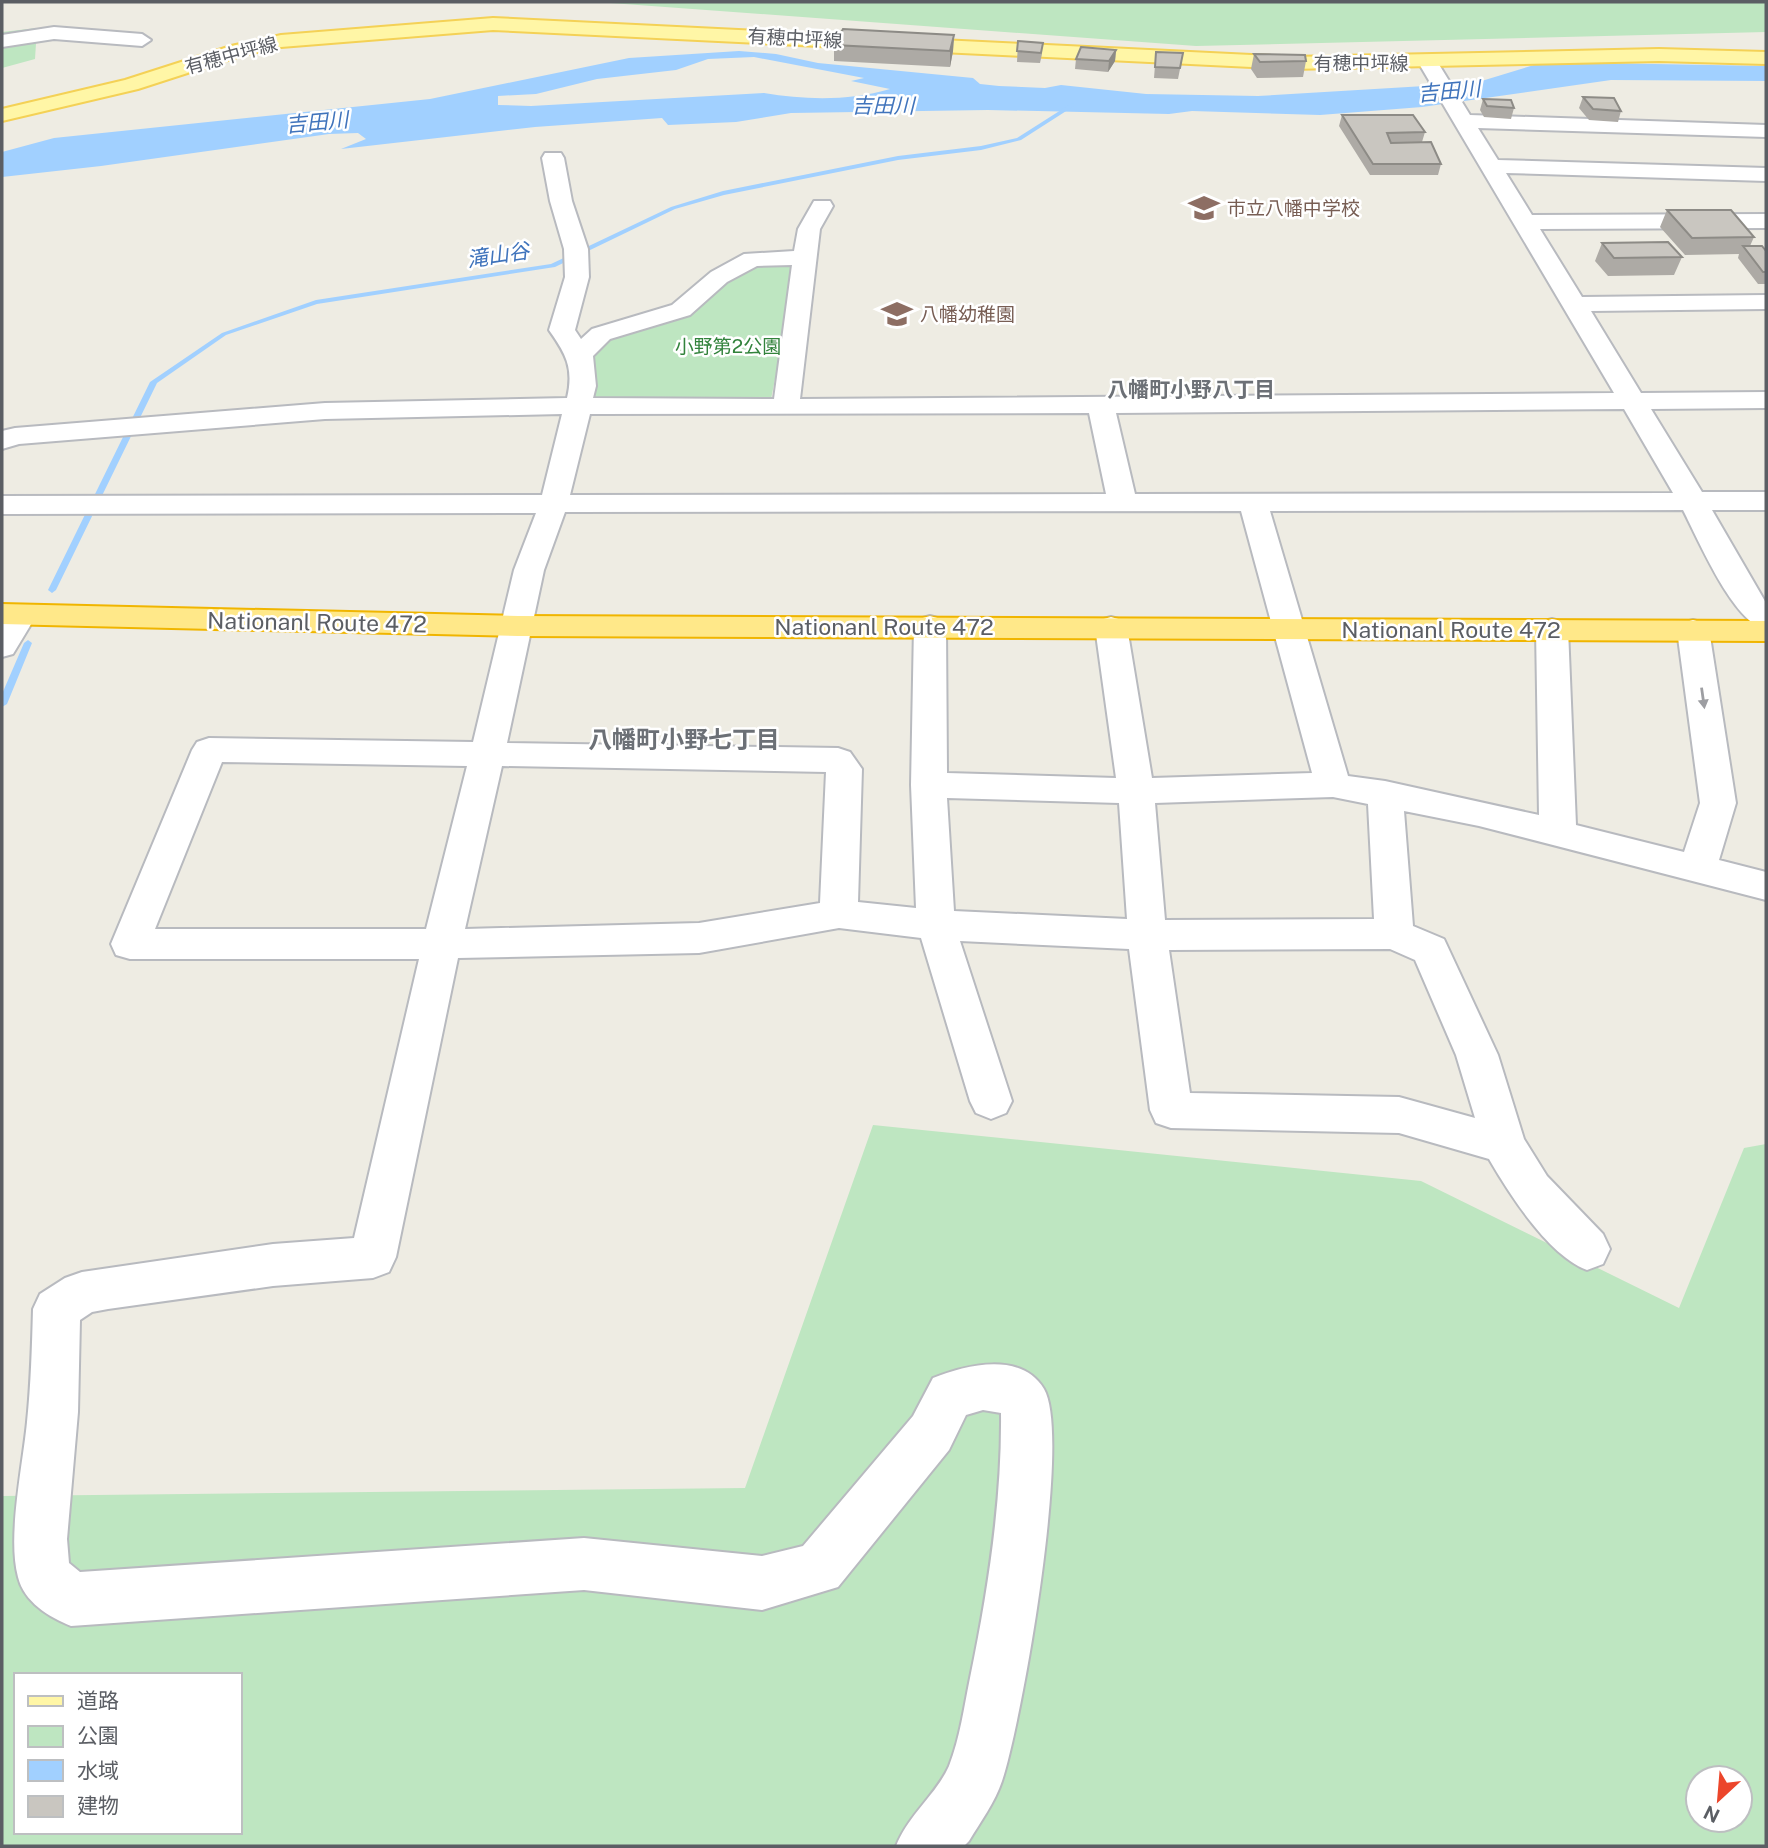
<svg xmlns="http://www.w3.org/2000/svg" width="1768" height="1848" viewBox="0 0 1768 1848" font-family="'Public Sans','Noto Sans JP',sans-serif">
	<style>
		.green { fill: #bee6c1; fill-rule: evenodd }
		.water { fill: #a1d0ff; fill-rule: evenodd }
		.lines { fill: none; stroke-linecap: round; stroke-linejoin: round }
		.stream { fill: #a1d0ff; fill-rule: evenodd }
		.minor-casing { stroke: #b8babf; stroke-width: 4 }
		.major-casing { stroke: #f4d156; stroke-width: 4 }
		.highway-casing { stroke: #f0b500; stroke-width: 4 }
		.minor { fill: #fff; fill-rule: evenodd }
		.major { fill: #fff6a6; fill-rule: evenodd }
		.highway { fill: #ffe889; fill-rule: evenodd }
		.wall { fill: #adaaa5 }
		.shaded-wall { fill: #8d8b86 }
		.building { fill: #c9c6c0; stroke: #8d8b86; stroke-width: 2 }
		.oneway { fill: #9d9ea2 }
		.labels { text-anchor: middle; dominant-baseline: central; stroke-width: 5; stroke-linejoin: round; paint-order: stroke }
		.far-street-label { font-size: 19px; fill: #5b5e64; stroke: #fff }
		.far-education-label { font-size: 19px; fill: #785e54; stroke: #fff; text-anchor: start }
		.far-park-label { font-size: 19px; fill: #32833c; stroke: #fff }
		.far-water-label { font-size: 21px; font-style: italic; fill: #4074bc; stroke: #fff }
		.far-neighbourhood-label { font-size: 21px; font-weight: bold; fill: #6c7076; stroke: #fff }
		.street-label { font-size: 23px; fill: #5b5e64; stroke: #fff }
		.neighbourhood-label { font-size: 24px; font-weight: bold; fill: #6c7076; stroke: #fff }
	</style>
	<rect width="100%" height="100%" fill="#eeece3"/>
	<path class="green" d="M 597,2 L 1766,2 L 1766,32 L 1196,46 Z
		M 37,28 L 35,59 L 2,68 L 2,32 Z
		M 795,262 L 785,329 L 771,399 L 592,398 L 592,358 L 606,341 L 680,318 L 725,282 L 757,263 Z
		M 873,1125 L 1421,1181 L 1679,1308 L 1744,1148 L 1766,1144 L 1766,1846 L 2,1846 L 2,1496 L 745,1488 ZM 16,1675 L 240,1675 L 240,1832 L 16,1832 ZM 1698,1778 L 1740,1778 L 1740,1820 L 1698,1820 Z"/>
	<path class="water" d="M 739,51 L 776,54 L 818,63 L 973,78 L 980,84 L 999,86 L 1045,88 L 1061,85 L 1146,94 L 1258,96 L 1475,83 L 1544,62 L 1766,66 L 1766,81 L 1611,80 L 1422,107 L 1320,115 L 1192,111 L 1169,114 L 988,110 L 791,113 L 736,122 L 668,125 L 662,118 L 535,127 L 341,149 L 366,139 L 358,133 L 329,134 L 101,166 L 2,177 L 2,152 L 54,138 L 430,99 L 629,58 ZM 754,57 L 864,78 L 851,81 L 890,89 C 849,101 806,100 764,93 L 531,106 L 498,105 L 498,96 L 536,94 L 597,79 L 676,70 L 708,59 Z"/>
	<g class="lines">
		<path class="stream" d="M 1072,103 L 1074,104 L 1074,106 L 1021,140 L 981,150 L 898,160 L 724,195 L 675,209 L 555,267 L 317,304 L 226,335 L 157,383 L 56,590 L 52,593 L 48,590 L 150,382 L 222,333 L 316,300 L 551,264 L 671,207 L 723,191 L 898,156 L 981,146 L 1017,138 Z
			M 28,640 L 32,643 L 7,704 L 2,707 L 2,694 L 24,643 Z"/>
		<g class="minor-casing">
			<path id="minor" d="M 54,27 L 142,34 L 151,40 L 142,46 L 54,39 L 2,47 L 2,35 Z
				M 1428,56 L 1435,58 L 1470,115 L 1766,125 L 1766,137 L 1478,128 L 1498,160 L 1766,168 L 1766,181 L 1506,173 L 1532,215 L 1766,214 L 1766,228 L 1540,229 L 1582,297 L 1766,295 L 1766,309 L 1591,311 L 1641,393 L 1766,392 L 1766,408 L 1651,409 L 1702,492 L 1766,492 L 1766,510 L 1712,510 L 1766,603 L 1766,630 C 1733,622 1699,541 1683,510 L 1270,511 L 1348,776 L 1385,781 L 1539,815 L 1536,629 L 1541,622 L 1552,619 L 1563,622 L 1568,629 L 1576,825 L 1684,852 L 1700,803 L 1677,630 L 1682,623 L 1693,620 L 1704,623 L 1709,630 L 1736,803 L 1719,860 L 1766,872 L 1766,900 L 1479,826 L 1404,811 L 1413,926 L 1444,939 L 1498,1055 L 1524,1139 L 1547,1176 L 1603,1234 L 1610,1249 L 1603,1264 L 1587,1270 C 1548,1255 1510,1195 1489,1159 L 1399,1133 L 1171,1128 L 1156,1123 L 1150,1110 L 1129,949 L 960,941 L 1012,1101 L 1006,1113 L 991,1119 L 976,1113 L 970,1101 L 921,938 L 839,928 L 699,953 L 458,958 L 396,1257 L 389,1272 L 373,1278 L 273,1286 L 108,1309 L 92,1312 L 80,1320 L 78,1412 L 67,1539 L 69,1563 L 80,1572 L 584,1538 L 762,1556 L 803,1546 L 913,1416 L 933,1378 C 966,1365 1021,1351 1044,1389 C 1072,1437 1022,1721 1002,1781 C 995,1802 981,1821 969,1841 L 964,1846 L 896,1846 C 909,1814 936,1795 949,1766 C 960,1738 964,1707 970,1678 C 988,1591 1002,1501 1001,1413 L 983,1410 L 966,1415 L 949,1450 L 838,1587 L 762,1610 L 584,1590 L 71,1626 C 49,1617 24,1602 18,1577 C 7,1537 23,1464 27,1422 C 31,1384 32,1346 33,1309 L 40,1294 L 65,1278 L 82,1272 L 273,1244 L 354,1238 L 419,959 L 130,959 L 116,955 L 111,944 L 192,750 L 197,742 L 209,738 L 473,742 L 514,570 L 536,513 L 2,514 L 2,496 L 542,495 L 562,414 L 325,419 L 19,444 L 2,449 L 2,431 L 15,428 L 325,403 L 567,398 C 574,368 566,354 549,330 L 565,277 L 564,249 L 550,201 L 542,158 L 545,153 L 561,153 L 564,158 L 572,201 L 588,249 L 589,277 L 575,330 L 581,339 L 592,329 L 672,305 L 711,272 L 744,254 L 794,251 L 798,229 L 814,201 L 830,201 L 833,206 L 820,229 L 800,399 L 1614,393 L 1418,62 ZM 792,265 L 774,399 L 593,398 L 596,386 L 593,356 L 610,339 L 690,315 L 727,282 L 757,266 ZM 1624,409 L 1673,493 L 1135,494 L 1116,413 ZM 1089,413 L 1106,494 L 570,495 L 590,414 ZM 1241,511 L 1312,773 L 1152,778 L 1127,627 L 1122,620 L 1111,617 L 1100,620 L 1095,627 L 1116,778 L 947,773 L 946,626 L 941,619 L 930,616 L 919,619 L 914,626 L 911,785 L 916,908 L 858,902 L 862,769 L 850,752 L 838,748 L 507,743 L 544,570 L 565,512 ZM 222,762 L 467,766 L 426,929 L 155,929 ZM 502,766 L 826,772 L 820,903 L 699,923 L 465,929 ZM 1333,797 L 1368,804 L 1374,919 L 1165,920 L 1155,803 ZM 947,798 L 1119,803 L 1127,919 L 954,911 ZM 1390,949 L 1415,960 L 1456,1055 L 1475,1118 L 1399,1097 L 1190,1093 L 1169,950 Z
				M 20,606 L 31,609 L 36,616 L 13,654 L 2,657 L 2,620 L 9,609 Z"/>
		</g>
		<g class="major-casing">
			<path id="major" d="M 493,18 L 1291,57 L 1659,49 L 1766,52 L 1766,64 L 1659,61 L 1291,69 L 493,30 L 281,47 L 243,55 L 138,89 L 2,121 L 2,109 L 125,80 L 231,46 L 281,35 Z"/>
		</g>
		<g class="highway-casing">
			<path id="highway" d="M 2,604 L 518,616 L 1766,621 L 1766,641 L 518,636 L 2,624 Z"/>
		</g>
		<use href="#minor" class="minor"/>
		<use href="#major" class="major"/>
		<use href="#highway" class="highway"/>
	</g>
	<path class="wall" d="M 954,35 L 953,51 L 950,67 L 834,61 L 834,45 Z
		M 1018,41 L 1042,54 L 1040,63 L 1017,62 Z
		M 1116,50 L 1115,61 L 1108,72 L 1075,69 L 1076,59 Z
		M 1156,52 L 1181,64 L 1178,79 L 1154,78 Z
		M 1254,54 L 1306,61 L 1303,77 L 1257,78 L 1251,69 Z
		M 1583,97 L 1621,111 L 1618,122 L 1589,120 L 1579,108 Z
		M 1483,99 L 1514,108 L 1511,119 L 1484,117 L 1480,110 Z
		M 1342,115 L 1425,132 L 1422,142 L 1441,164 L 1438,175 L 1370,175 L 1339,126 Z
		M 1667,210 L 1754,237 L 1750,246 L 1766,251 L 1766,284 L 1758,284 L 1738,258 L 1739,254 L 1685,255 L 1660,227 Z
		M 1602,243 L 1682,257 L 1674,275 L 1608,276 L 1595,261 Z"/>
	<path class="shaded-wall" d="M 954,35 L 953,51 L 950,67 L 950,51 Z
		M 1116,50 L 1115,61 L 1108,72 L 1109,61 Z"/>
	<path class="building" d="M 843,29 L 954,35 L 950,51 L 834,45 Z
		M 1018,41 L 1043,43 L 1041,53 L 1017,51 Z
		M 1081,47 L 1116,50 L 1109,61 L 1076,59 Z
		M 1156,52 L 1183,53 L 1180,68 L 1155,67 Z
		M 1254,54 L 1305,55 L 1306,61 L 1260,62 Z
		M 1583,97 L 1614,98 L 1621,111 L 1593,109 Z
		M 1483,99 L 1511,100 L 1514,108 L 1487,106 Z
		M 1342,115 L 1413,115 L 1425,132 L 1387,133 L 1391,143 L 1431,142 L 1441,164 L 1373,164 Z
		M 1667,210 L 1731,210 L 1754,237 L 1692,238 Z
		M 1668,242 L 1682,257 L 1614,258 L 1602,243 Z
		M 1743,246 L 1762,246 L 1766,251 L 1766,272 L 1763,272 Z"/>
	<defs><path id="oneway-solid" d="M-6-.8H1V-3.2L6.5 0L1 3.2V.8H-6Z" transform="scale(1.75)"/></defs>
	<use class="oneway" href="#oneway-solid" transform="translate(1703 698) rotate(82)"/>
	<defs>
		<g id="school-bare" transform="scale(2.415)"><path d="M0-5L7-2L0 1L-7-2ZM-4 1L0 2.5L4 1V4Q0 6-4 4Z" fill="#8d6e63" stroke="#fff" stroke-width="2.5" paint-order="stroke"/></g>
	</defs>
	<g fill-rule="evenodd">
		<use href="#school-bare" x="1204" y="208"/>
		<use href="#school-bare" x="897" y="314"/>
	</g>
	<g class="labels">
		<g class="far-street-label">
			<text transform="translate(795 38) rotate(3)">有穂中坪線</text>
			<text transform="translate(231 55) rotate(-15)">有穂中坪線</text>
			<text x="1361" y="63">有穂中坪線</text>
		</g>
		<g class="far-education-label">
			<text x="1227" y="208">市立八幡中学校</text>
			<text x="920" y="314">八幡幼稚園</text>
		</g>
		<g class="far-park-label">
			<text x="728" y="346">小野第2公園</text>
		</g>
		<g class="far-water-label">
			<text transform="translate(1449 91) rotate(-5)">吉田川</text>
			<text x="883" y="105">吉田川</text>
			<text transform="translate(317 122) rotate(-5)">吉田川</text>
			<text transform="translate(498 255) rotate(-9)">滝山谷</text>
		</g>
		<g class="far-neighbourhood-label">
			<text x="1191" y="389">八幡町小野八丁目</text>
		</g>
		<g class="street-label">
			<text transform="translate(317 622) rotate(1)">Nationanl Route 472</text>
			<text x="884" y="626">Nationanl Route 472</text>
			<text x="1451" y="629">Nationanl Route 472</text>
		</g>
		<g class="neighbourhood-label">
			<text x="684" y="739">八幡町小野七丁目</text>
		</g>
	</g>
	<rect width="1768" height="1848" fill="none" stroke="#5b5e64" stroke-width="7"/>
	<rect x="14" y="1673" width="228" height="161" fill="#ffffff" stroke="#bdbfc1" stroke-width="2"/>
	<rect x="28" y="1696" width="35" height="10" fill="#fff6a6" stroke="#bdbfc1" stroke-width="2"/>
	<text x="77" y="1708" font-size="21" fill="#5b5e64">道路</text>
	<rect x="28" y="1726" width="35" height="21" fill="#bee6c1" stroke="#bdbfc1" stroke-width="2"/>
	<text x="77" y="1743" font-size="21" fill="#5b5e64">公園</text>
	<rect x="28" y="1760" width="35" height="21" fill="#a1d0ff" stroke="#bdbfc1" stroke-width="2"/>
	<text x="77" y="1778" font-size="21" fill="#5b5e64">水域</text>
	<rect x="28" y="1796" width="35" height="21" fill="#c9c6c0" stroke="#bdbfc1" stroke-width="2"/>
	<text x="77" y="1813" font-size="21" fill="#5b5e64">建物</text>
	<g transform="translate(1719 1799) rotate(206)"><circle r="33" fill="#ffffff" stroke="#bdbfc1" stroke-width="2"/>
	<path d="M0-5L12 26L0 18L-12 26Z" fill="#ec462b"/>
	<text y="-10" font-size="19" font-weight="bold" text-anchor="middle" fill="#5b5e64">N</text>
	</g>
</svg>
